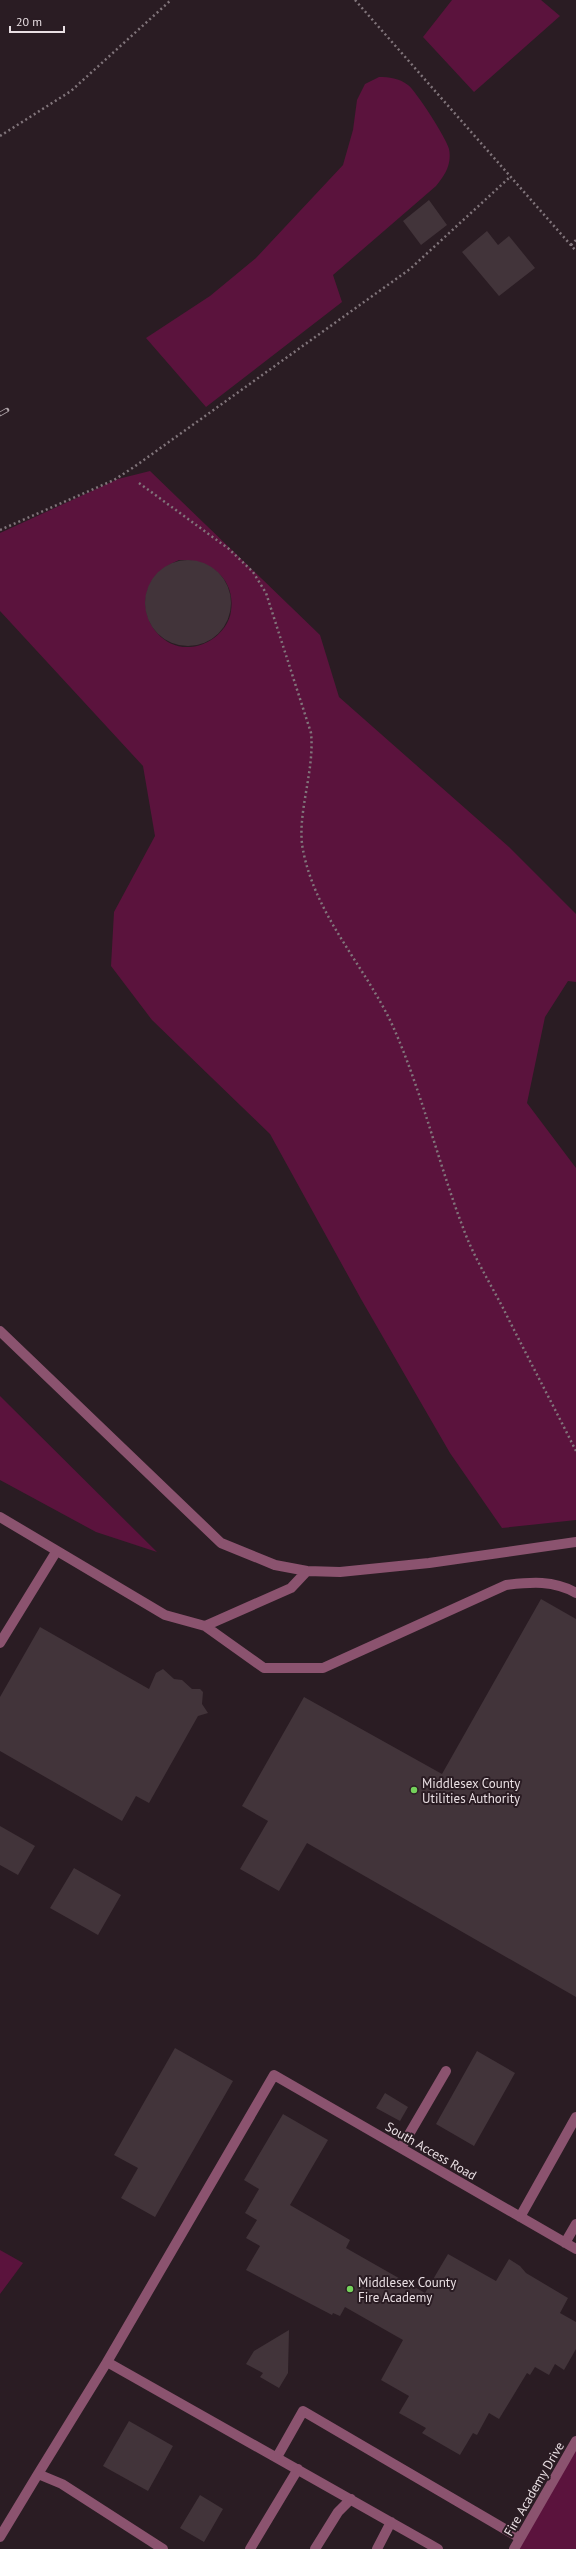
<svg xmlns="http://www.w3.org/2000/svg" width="576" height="2549" viewBox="0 0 576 2549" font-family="'PT Sans',sans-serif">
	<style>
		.green { fill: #5b133d; fill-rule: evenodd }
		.building { fill: #42343a }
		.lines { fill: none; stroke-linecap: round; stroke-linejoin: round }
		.path { stroke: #81757b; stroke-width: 2.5; stroke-dasharray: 2 3; stroke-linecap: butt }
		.minor { stroke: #8b536f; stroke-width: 10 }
		.rail-casing { stroke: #aca1a6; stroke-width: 4.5 }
		.rail { stroke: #2a1c23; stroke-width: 3; stroke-dasharray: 9; stroke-linecap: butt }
		.poi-dot { fill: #74d25b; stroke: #2a1c23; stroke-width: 1.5 }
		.labels { text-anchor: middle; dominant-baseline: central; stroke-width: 4; stroke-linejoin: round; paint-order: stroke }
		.poi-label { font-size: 13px; fill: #e9dfe3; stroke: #2a1c23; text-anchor: start }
		.street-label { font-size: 13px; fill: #e9dfe3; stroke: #2a1c23 }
	</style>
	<rect width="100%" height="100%" fill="#2a1c23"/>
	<path class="green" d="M 452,0 L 541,0 L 560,16 L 474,92 L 423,37 Z
		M 379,77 C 389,77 399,78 408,85 C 416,91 447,139 449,149 C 452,164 445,175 436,186 L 333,275 L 342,302 L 206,407 L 146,338 L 210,296 L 256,258 L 343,165 L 353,130 L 357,100 L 365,84 Z
		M 150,471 L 320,635 L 339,697 L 509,847 L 576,914 L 576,982 L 568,981 L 545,1017 L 527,1103 L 576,1168 L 576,1520 L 502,1528 L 450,1453 L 361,1299 L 270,1134 L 152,1020 L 111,966 L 114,912 L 155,836 L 143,766 L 0,611 L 0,533 L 118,479 ZM 179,560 C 209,559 236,578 231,611 C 230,622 221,634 211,640 C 158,672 112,587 179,560 Z
		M 0,1396 L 157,1552 L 96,1532 L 0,1480 Z
		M 0,2250 L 23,2263 L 0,2294 Z
		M 576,2441 L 576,2549 L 514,2549 Z"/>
	<path class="building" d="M 429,200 L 447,225 L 421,245 L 403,221 Z
		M 487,231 L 498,245 L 509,236 L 535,268 L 499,296 L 462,252 Z
		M145 603a43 43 0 1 1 86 0a43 43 0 1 1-86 0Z
		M 541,1599 L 576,1619 L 576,1997 L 307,1843 L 279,1891 L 240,1869 L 268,1821 L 242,1806 L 304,1697 L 442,1774 Z
		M 40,1627 L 149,1689 L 156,1673 L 163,1669 L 174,1679 L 182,1680 L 192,1689 L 200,1689 L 203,1692 L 202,1704 L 208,1713 L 198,1716 L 149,1803 L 136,1796 L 122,1821 L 0,1751 L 0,1697 Z
		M 0,1826 L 35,1846 L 18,1875 L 0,1865 Z
		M 74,1868 L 121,1895 L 98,1935 L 50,1908 Z
		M 175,2048 L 233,2081 L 155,2217 L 121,2198 L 138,2168 L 114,2155 Z
		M 477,2051 L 515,2073 L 474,2146 L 436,2124 Z
		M 385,2093 L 408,2107 L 400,2121 L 376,2108 Z
		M 283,2114 L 328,2140 L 290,2205 L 350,2240 L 346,2248 L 425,2293 L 448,2254 L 496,2281 L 509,2259 L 520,2266 L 526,2273 L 568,2298 L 560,2313 L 576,2322 L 576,2349 L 564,2370 L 555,2364 L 549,2375 L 535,2367 L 530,2375 L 527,2373 L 499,2419 L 489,2413 L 477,2435 L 473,2433 L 460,2455 L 422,2433 L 426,2428 L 399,2413 L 409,2396 L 381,2380 L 403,2340 L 345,2307 L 340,2316 L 333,2313 L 332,2315 L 246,2270 L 260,2246 L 246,2238 L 257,2220 L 245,2213 L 259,2189 L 244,2180 Z
		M 289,2330 L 288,2373 L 279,2388 L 260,2377 L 263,2373 L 246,2364 L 254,2351 Z
		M 129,2421 L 173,2446 L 148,2491 L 103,2466 Z
		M 200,2495 L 223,2509 L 204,2542 L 180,2528 Z"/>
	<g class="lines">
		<path class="path" d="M 355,0 L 576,251
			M 0,136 L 71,91 L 171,0
			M 571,245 L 576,240
			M 139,483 L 229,549 L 253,572 L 266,593 L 311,733 C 315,771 296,816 303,850 C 316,918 368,969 395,1031 C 424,1098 440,1170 467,1238 C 477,1262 491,1285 503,1308 C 527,1356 552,1403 576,1451
			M 0,530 L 114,480 L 134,467 L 410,269 L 510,177"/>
		<path class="minor" d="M 0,1331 L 221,1543 L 275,1565 L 307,1571 L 340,1572 L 429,1563 L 576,1542
			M 0,1517 L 165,1615 L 205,1626 L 291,1588 L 307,1571
			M 205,1626 L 264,1668 L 323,1668 L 506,1585 C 531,1582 554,1580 576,1593
			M 0,1643 L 56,1552
			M 401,2148 L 446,2071
			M 520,2217 L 576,2117
			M 565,2243 L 576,2224
			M 107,2362 L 438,2549
			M 277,2457 L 303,2411 L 520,2538
			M 38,2474 L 107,2362 L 274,2075 L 576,2249
			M 0,2537 L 38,2474 L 62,2484 L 163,2549
			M 250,2549 L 298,2469
			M 315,2549 L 338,2512 L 351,2499
			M 377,2549 L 391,2522
			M 514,2549 L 576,2441"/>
		<g class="rail-casing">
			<path id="rail" d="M 0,414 L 7,410"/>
		</g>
		<use href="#rail" class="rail"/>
	</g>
	<g class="poi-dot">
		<circle cx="414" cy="1790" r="4"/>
		<circle cx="350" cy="2289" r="4"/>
	</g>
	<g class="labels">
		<g class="poi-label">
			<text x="422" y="1783">Middlesex County<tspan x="422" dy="15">Utilities Authority</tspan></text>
			<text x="358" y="2282">Middlesex County<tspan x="358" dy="15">Fire Academy</tspan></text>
		</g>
		<g class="street-label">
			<text transform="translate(431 2151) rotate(30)">South Access Road</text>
			<text transform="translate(534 2489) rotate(-60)">Fire Academy Drive</text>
		</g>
	</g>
	<path d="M10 26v6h54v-6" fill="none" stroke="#e9dfe3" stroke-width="2"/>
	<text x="16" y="26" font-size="12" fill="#e9dfe3" stroke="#2a1c23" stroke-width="3" paint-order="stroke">20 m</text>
</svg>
